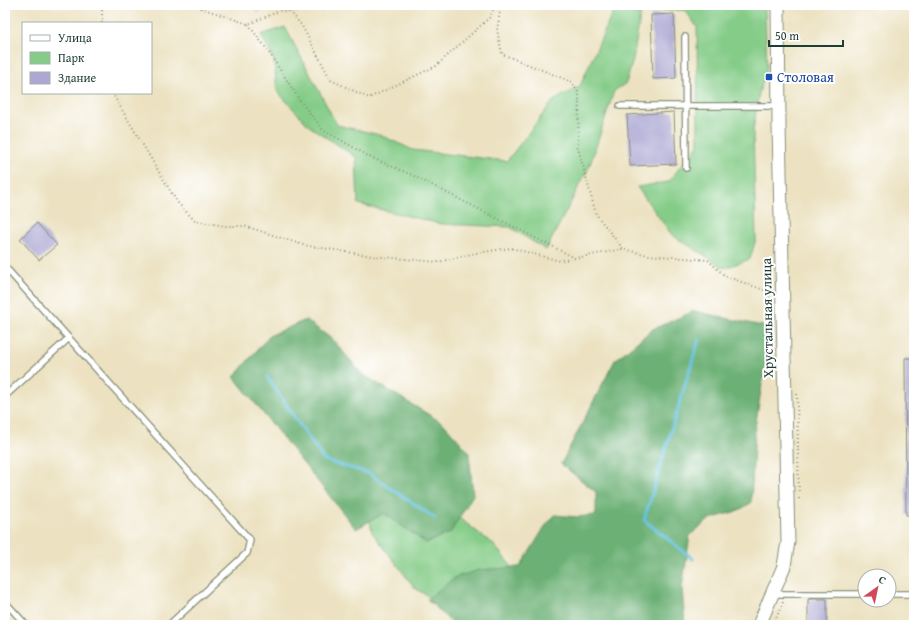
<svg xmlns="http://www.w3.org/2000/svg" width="919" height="630" viewBox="0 0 919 630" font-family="'Gentium Book Plus',serif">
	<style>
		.green { fill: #85cc88; stroke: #52845e }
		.forest { fill: #6cb074; stroke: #467654 }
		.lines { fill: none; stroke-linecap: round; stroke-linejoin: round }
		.stream { stroke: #64c3e2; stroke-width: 3 }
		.building { fill: #ada8d3 }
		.service-casing { stroke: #86907a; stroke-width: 8 }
		.tertiary-casing { stroke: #86907a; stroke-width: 15 }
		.path { stroke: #86907a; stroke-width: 2; stroke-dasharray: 1 3; stroke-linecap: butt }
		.service { stroke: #fff; stroke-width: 5.5 }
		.tertiary { stroke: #fff; stroke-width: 13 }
		.transit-dot { fill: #1a4fb4; stroke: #fff; stroke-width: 1.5 }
		.labels { text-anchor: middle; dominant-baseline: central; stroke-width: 4; stroke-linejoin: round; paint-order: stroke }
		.transit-label { font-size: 14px; fill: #164399; stroke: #fff; text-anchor: start }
		.street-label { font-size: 14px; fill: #1f3d34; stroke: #fff }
	</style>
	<rect width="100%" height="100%" fill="#fff"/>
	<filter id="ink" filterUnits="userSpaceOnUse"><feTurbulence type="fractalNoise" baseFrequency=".025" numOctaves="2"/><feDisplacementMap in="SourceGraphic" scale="8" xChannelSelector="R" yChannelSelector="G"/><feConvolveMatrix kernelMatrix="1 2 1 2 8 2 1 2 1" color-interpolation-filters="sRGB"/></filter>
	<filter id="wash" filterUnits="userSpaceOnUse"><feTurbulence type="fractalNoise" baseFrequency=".012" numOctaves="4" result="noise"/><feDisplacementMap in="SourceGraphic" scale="16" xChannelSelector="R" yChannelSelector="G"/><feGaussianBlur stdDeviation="0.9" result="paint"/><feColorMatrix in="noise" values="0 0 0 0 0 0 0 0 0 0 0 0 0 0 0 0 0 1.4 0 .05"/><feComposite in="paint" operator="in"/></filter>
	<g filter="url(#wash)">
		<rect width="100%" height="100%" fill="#ece2c1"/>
		<path class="green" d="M 616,5 L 764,5 L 765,7 L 767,69 L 759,93 L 753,130 L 756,239 L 750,259 L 725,268 L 672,235 L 637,187 L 668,182 L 698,145 L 697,27 L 685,10 L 641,11 L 633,60 L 626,83 L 614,91 L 590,165 L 546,250 L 510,227 L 441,224 L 358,204 L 356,157 L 309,126 L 277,91 L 274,60 L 261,35 L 285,27 L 337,125 L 380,135 L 413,150 L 507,161 L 553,101 L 580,86 Z
			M 366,497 L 436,500 L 493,544 L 531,590 L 461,617 L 415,588 L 372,532 Z"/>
		<path class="forest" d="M 694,311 L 771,328 L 755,428 L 751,503 L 737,511 L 710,519 L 690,535 L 682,588 L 685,625 L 454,625 L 427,599 L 456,577 L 479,570 L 520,567 L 546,525 L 555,515 L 577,517 L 596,515 L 596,492 L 561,464 L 615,360 L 653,329 Z
			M 306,320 L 333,340 L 362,374 L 444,424 L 469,452 L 473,495 L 450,533 L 426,543 L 384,513 L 356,529 L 234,377 L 269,336 Z"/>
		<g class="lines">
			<path class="stream" d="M 254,5 L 258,11
				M 267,377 L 324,460 L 368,473 L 435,518
				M 693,559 L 644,520 L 699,339"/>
		</g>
		<g id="blocks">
			<path class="building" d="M 674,14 L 676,78 L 653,79 L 651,15 Z
				M 674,112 L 676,164 L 630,166 L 627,115 Z
				M 37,223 L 57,245 L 39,260 L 20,239 Z
				M 905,358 L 914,358 L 914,515 L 906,515 Z
				M 808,599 L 827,599 L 827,625 L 808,625 Z"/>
		</g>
	</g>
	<g filter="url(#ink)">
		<use href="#blocks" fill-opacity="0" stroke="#86907a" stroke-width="1"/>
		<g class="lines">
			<g class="service-casing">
				<path id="service" d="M 685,37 L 686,168
					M 620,106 L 778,106
					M 5,267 L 250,540 L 247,553 L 169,625
					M 5,396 L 69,338
					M 773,594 L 865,594
					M 889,594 L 914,594
					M 5,602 L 26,625"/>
			</g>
			<g class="tertiary-casing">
				<path id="tertiary" d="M 759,625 L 784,566 L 788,542 L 779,125 L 778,5"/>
			</g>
			<path class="path" d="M 198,5 L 201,8 L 248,24 L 280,11 L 299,11 L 307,5
				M 285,5 L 302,26 L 331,80 L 369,98 L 436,66 L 489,18 L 496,5
				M 501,5 L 497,30 L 502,54 L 572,82 L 579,94 L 578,148 L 596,214 L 623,249
				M 102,23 L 102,5
				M 248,24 L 266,48 L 301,102 L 323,130 L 370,157 L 412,175 L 575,258
				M 112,93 L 177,202 L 195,221 L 225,226 L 245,226 L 303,245 L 372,256 L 438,262 L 476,253 L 511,248 L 560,261 L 623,249 L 648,255 L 708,260 L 725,276 L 764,290 L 772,299
				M 797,394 L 799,502
				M 773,625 L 784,600"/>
			<use href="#service" class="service"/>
			<use href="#tertiary" class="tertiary"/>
		</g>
	</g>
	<rect class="transit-dot" x="765" y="73" width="8" height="8" rx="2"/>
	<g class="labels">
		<g class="transit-label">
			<text x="777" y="77">Столовая</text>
		</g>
		<g class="street-label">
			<text transform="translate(767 318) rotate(-91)">Хрустальная улица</text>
		</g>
	</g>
	<rect width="919" height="630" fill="none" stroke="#fff" stroke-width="20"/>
	<rect x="22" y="22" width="130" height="72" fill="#ffffff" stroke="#a5b1ae"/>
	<rect x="30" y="35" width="20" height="6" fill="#ffffff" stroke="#a5b1ae"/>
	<text x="58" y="42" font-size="12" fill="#1f3d34">Улица</text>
	<rect x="30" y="52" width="20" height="12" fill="#85cc88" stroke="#a5b1ae"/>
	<text x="58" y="62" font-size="12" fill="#1f3d34">Парк</text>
	<rect x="30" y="72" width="20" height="12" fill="#ada8d3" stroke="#a5b1ae"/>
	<text x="58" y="82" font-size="12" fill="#1f3d34">Здание</text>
	<g transform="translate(877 588) rotate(33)"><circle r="19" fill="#ffffff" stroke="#a5b1ae"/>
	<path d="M0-3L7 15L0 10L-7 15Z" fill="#d1495b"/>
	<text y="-6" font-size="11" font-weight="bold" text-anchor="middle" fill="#1f3d34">С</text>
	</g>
	<path d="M769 40v6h74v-6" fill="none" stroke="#1f3d34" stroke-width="2"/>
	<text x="775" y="40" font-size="12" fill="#1f3d34" stroke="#ffffff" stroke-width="3" paint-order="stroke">50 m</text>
</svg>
